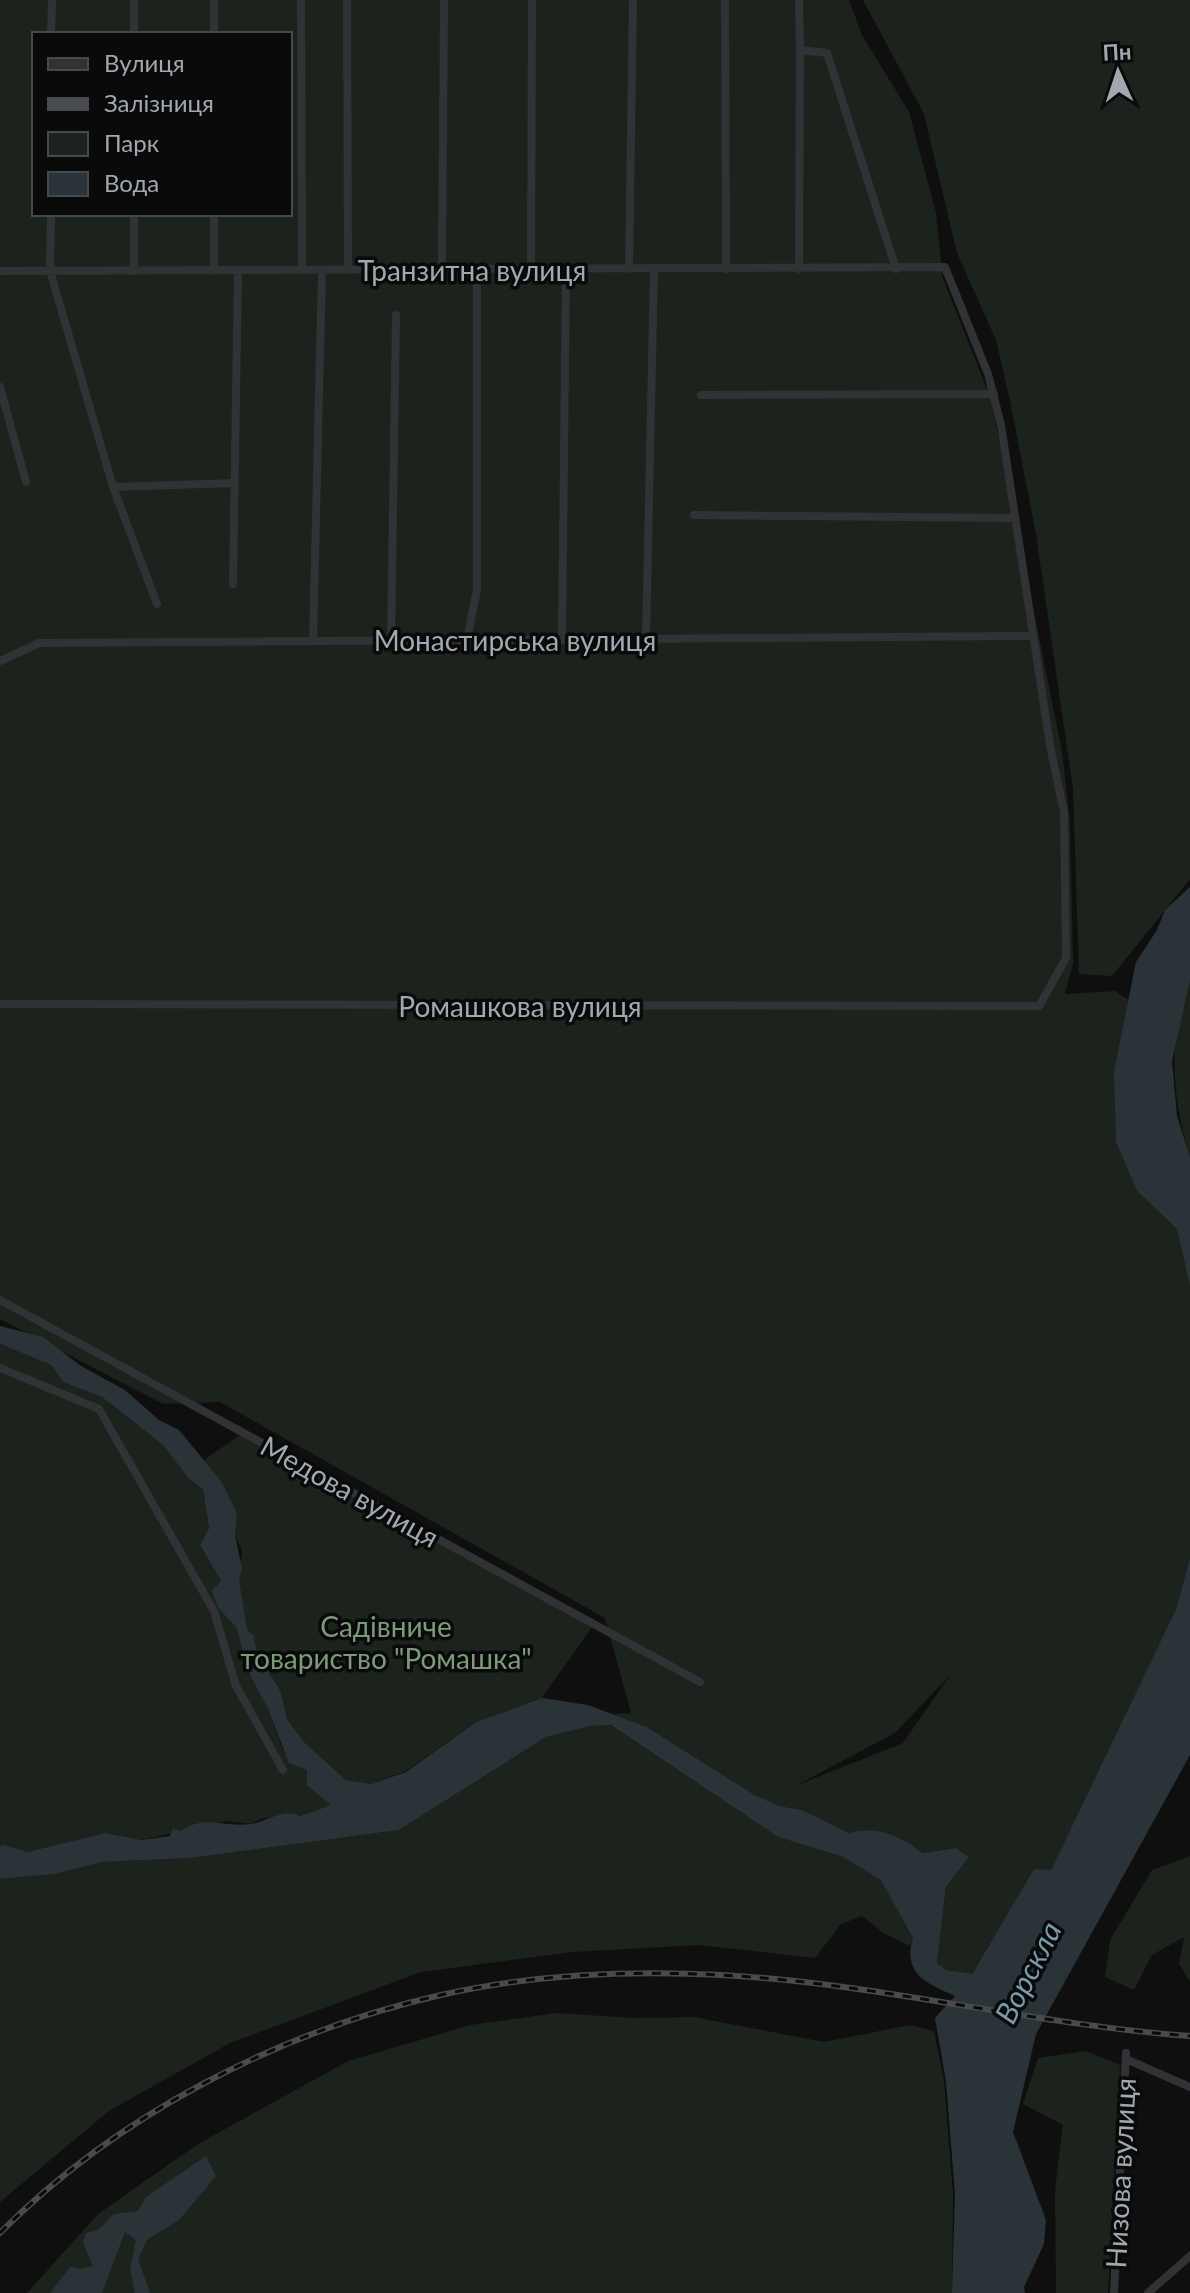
<svg xmlns="http://www.w3.org/2000/svg" width="1190" height="2293" viewBox="0 0 1190 2293" font-family="Lato,sans-serif">
	<style>
		.green { fill: #1c231c; fill-rule: evenodd }
		.water { fill: #2a3338 }
		.lines { fill: none; stroke-linecap: round; stroke-linejoin: round }
		.minor { stroke: #303235; stroke-width: 8 }
		.rail-casing { stroke: #484a4e; stroke-width: 6 }
		.rail { stroke: #0a0a0b; stroke-width: 3; stroke-dasharray: 9; stroke-linecap: butt }
		.labels { text-anchor: middle; dominant-baseline: central; stroke-width: 7; stroke-linejoin: round; paint-order: stroke }
		.street-label { font-size: 28px; fill: #a1a8b0; stroke: #0a0a0b }
		.park-label { font-size: 28px; fill: #7c9b79; stroke: #0a0a0b }
		.water-label { font-size: 30px; font-style: italic; fill: #799aaa; stroke: #0a0a0b }
	</style>
	<rect width="100%" height="100%" fill="#0f0f10"/>
	<path class="green" d="M 0,0 L 849,0 L 862,35 L 909,112 L 936,213 L 943,279 L 991,399 L 1062,751 L 1070,822 L 1073,963 L 1065,994 L 1115,991 L 1128,1000 L 1114,1070 L 1137,1191 L 1177,1229 L 1190,1287 L 1190,1558 L 1176,1609 L 1051,1870 L 1034,1870 L 971,1975 L 946,1970 L 937,1963 L 946,1887 L 969,1857 L 955,1848 L 923,1853 C 899,1836 879,1825 849,1833 L 802,1810 L 779,1806 L 753,1794 L 647,1727 L 612,1714 L 631,1713 L 605,1618 L 220,1402 L 163,1404 L 0,1319 ZM 34,34 L 290,34 L 290,214 L 34,214 ZM 951,1674 L 903,1743 L 795,1786 L 895,1733 Z
		M 863,0 L 1190,0 L 1190,879 L 1112,976 L 1079,974 L 1073,789 L 1036,534 L 1010,401 L 996,340 L 957,253 L 924,114 Z
		M 1190,980 L 1190,1157 C 1172,1099 1167,1038 1190,980 Z
		M 0,1344 L 51,1365 L 63,1382 L 102,1397 L 164,1446 L 188,1478 L 203,1489 L 209,1528 L 200,1545 L 221,1581 L 211,1591 L 219,1609 L 236,1627 L 249,1673 L 268,1709 L 283,1750 L 307,1770 L 332,1805 L 299,1816 L 262,1818 L 251,1824 L 227,1821 L 142,1840 L 105,1833 L 27,1852 L 0,1846 Z
		M 243,1433 L 594,1624 L 542,1698 L 476,1722 L 406,1771 L 371,1784 L 346,1780 L 303,1741 L 287,1719 L 281,1692 L 257,1653 L 254,1636 L 247,1629 L 238,1580 L 242,1551 L 235,1535 L 237,1513 L 204,1460 Z
		M 611,1725 L 778,1837 L 843,1857 L 882,1880 L 913,1938 L 910,1946 L 885,1934 L 862,1916 L 841,1924 L 815,1958 L 699,1945 L 571,1952 L 421,1972 L 230,2043 L 109,2111 L 0,2202 L 0,1879 L 55,1874 L 102,1862 L 190,1858 L 399,1830 L 546,1737 L 590,1726 Z
		M 1190,1856 L 1190,1982 L 1179,1964 L 1184,1937 L 1152,1955 L 1134,1990 L 1105,1977 L 1110,1940 L 1152,1870 Z
		M 557,2013 L 631,2018 L 694,2017 L 824,2042 L 910,2025 L 934,2031 L 944,2081 L 953,2194 L 952,2293 L 27,2293 L 98,2214 L 198,2144 L 348,2061 L 471,2025 Z
		M 1085,2051 L 1120,2065 L 1108,2293 L 1056,2293 L 1055,2190 L 1063,2125 L 1023,2104 L 1038,2058 Z"/>
	<path class="water" d="M 1190,887 L 1190,980 L 1172,1061 L 1177,1116 L 1190,1157 L 1190,1287 L 1177,1229 L 1137,1191 L 1116,1142 L 1114,1070 L 1136,962 L 1157,930 L 1165,910 Z
		M 0,1326 L 43,1337 L 81,1366 L 125,1390 L 159,1420 L 179,1430 L 221,1481 L 237,1513 L 235,1535 L 242,1569 L 239,1580 L 247,1629 L 254,1636 L 257,1653 L 281,1692 L 287,1719 L 303,1741 L 346,1780 L 371,1784 L 406,1772 L 476,1722 L 542,1698 L 588,1705 L 647,1727 L 753,1794 L 779,1806 L 802,1810 L 849,1833 C 879,1825 899,1836 923,1853 L 956,1848 L 969,1857 L 946,1887 L 937,1963 L 946,1970 L 972,1974 L 1034,1869 L 1051,1870 L 1176,1609 L 1190,1558 L 1190,1755 L 1036,2034 L 1013,2132 L 1046,2220 L 1044,2244 L 1024,2287 L 1025,2293 L 952,2293 L 955,2194 L 946,2081 L 935,2018 L 955,1996 C 928,1984 902,1975 913,1938 L 881,1880 L 843,1857 L 778,1837 L 611,1725 L 590,1726 L 546,1737 L 399,1830 L 190,1858 L 102,1862 L 55,1874 L 0,1879 L 0,1846 L 4,1845 L 27,1852 L 105,1833 L 142,1840 L 170,1836 L 173,1828 L 181,1831 C 205,1814 224,1828 250,1824 C 268,1822 281,1808 300,1816 L 331,1805 L 307,1785 L 307,1770 L 289,1763 L 268,1709 L 249,1673 L 236,1627 L 219,1609 L 211,1591 L 221,1581 L 200,1545 L 209,1528 L 203,1489 L 188,1478 L 164,1446 L 102,1397 L 63,1382 L 51,1365 L 0,1344 Z
		M 206,2156 L 216,2176 L 179,2220 L 147,2240 L 138,2259 L 150,2293 L 135,2293 L 130,2269 L 136,2240 L 125,2232 L 102,2293 L 50,2293 L 70,2267 L 80,2269 L 93,2266 L 83,2243 L 86,2233 L 98,2230 L 114,2214 L 138,2211 L 146,2197 Z"/>
	<g class="lines">
		<path class="minor" d="M 134,0 L 134,34
			M 301,0 L 302,270
			M 347,0 L 348,270
			M 725,0 L 726,269
			M 799,0 L 800,50 L 827,53 L 896,269
			M 51,34 L 52,0
			M 214,34 L 214,0
			M 51,214 L 50,271 L 113,487 L 157,604
			M 134,214 L 134,271
			M 629,269 L 633,0
			M 799,269 L 800,50
			M 442,270 L 444,0
			M 531,270 L 532,0
			M 0,271 L 945,267 L 988,374 L 1001,425 L 1051,751 L 1064,812 L 1066,958 L 1039,1006 L 0,1004
			M 214,271 L 214,214
			M 0,387 L 26,482
			M 701,395 L 994,394
			M 113,487 L 235,483
			M 694,515 L 1015,518
			M 233,584 L 238,271
			M 646,639 L 654,269
			M 467,640 L 477,589 L 477,270
			M 562,640 L 566,270
			M 313,641 L 322,270
			M 391,641 L 396,315
			M 0,661 L 39,643 L 1033,636
			M 0,1300 L 700,1682
			M 0,1368 L 99,1409 L 214,1611 L 236,1686 L 283,1770
			M 1126,2059 L 1190,2087
			M 1114,2293 L 1126,2053
			M 1148,2293 L 1190,2256"/>
		<g class="rail-casing">
			<path id="rail" d="M 0,2233 C 117,2115 280,2031 441,1995 C 537,1973 640,1970 738,1976 C 889,1986 1038,2025 1190,2036"/>
		</g>
		<use href="#rail" class="rail"/>
	</g>
	<g class="labels">
		<g class="street-label">
			<text x="472" y="270">Транзитна вулиця</text>
			<text x="515" y="640">Монастирська вулиця</text>
			<text x="520" y="1006">Ромашкова вулиця</text>
			<text transform="translate(350 1491) rotate(29)">Медова вулиця</text>
			<text transform="translate(1120 2173) rotate(-87)">Низова вулиця</text>
		</g>
		<g class="park-label">
			<text x="386" y="1626">Садівниче<tspan x="386" dy="32">товариство "Ромашка"</tspan></text>
		</g>
		<g class="water-label">
			<text transform="translate(1027 1972) rotate(-63)">Ворскла</text>
		</g>
	</g>
	<rect x="32" y="32" width="260" height="184" fill="#0a0a0b" stroke="#46494d" stroke-width="2"/>
	<rect x="48" y="58" width="40" height="12" fill="#303235" stroke="#46494d" stroke-width="2"/>
	<text x="104" y="72" font-size="24" fill="#a1a8b0">Вулиця</text>
	<rect x="48" y="98" width="40" height="12" fill="#484a4e" stroke="#46494d" stroke-width="2"/>
	<text x="104" y="112" font-size="24" fill="#a1a8b0">Залізниця</text>
	<rect x="48" y="132" width="40" height="24" fill="#1c231c" stroke="#46494d" stroke-width="2"/>
	<text x="104" y="152" font-size="24" fill="#a1a8b0">Парк</text>
	<rect x="48" y="172" width="40" height="24" fill="#2a3338" stroke="#46494d" stroke-width="2"/>
	<text x="104" y="192" font-size="24" fill="#a1a8b0">Вода</text>
	<g transform="translate(1118 72) rotate(357)" stroke="#0a0a0b" stroke-width="6" paint-order="stroke">
	<path d="M0-6L14 30L0 20L-14 30Z" fill="#a1a8b0"/>
	<text y="-12" font-size="22" font-weight="bold" text-anchor="middle" fill="#a1a8b0">Пн</text>
	</g>
</svg>
